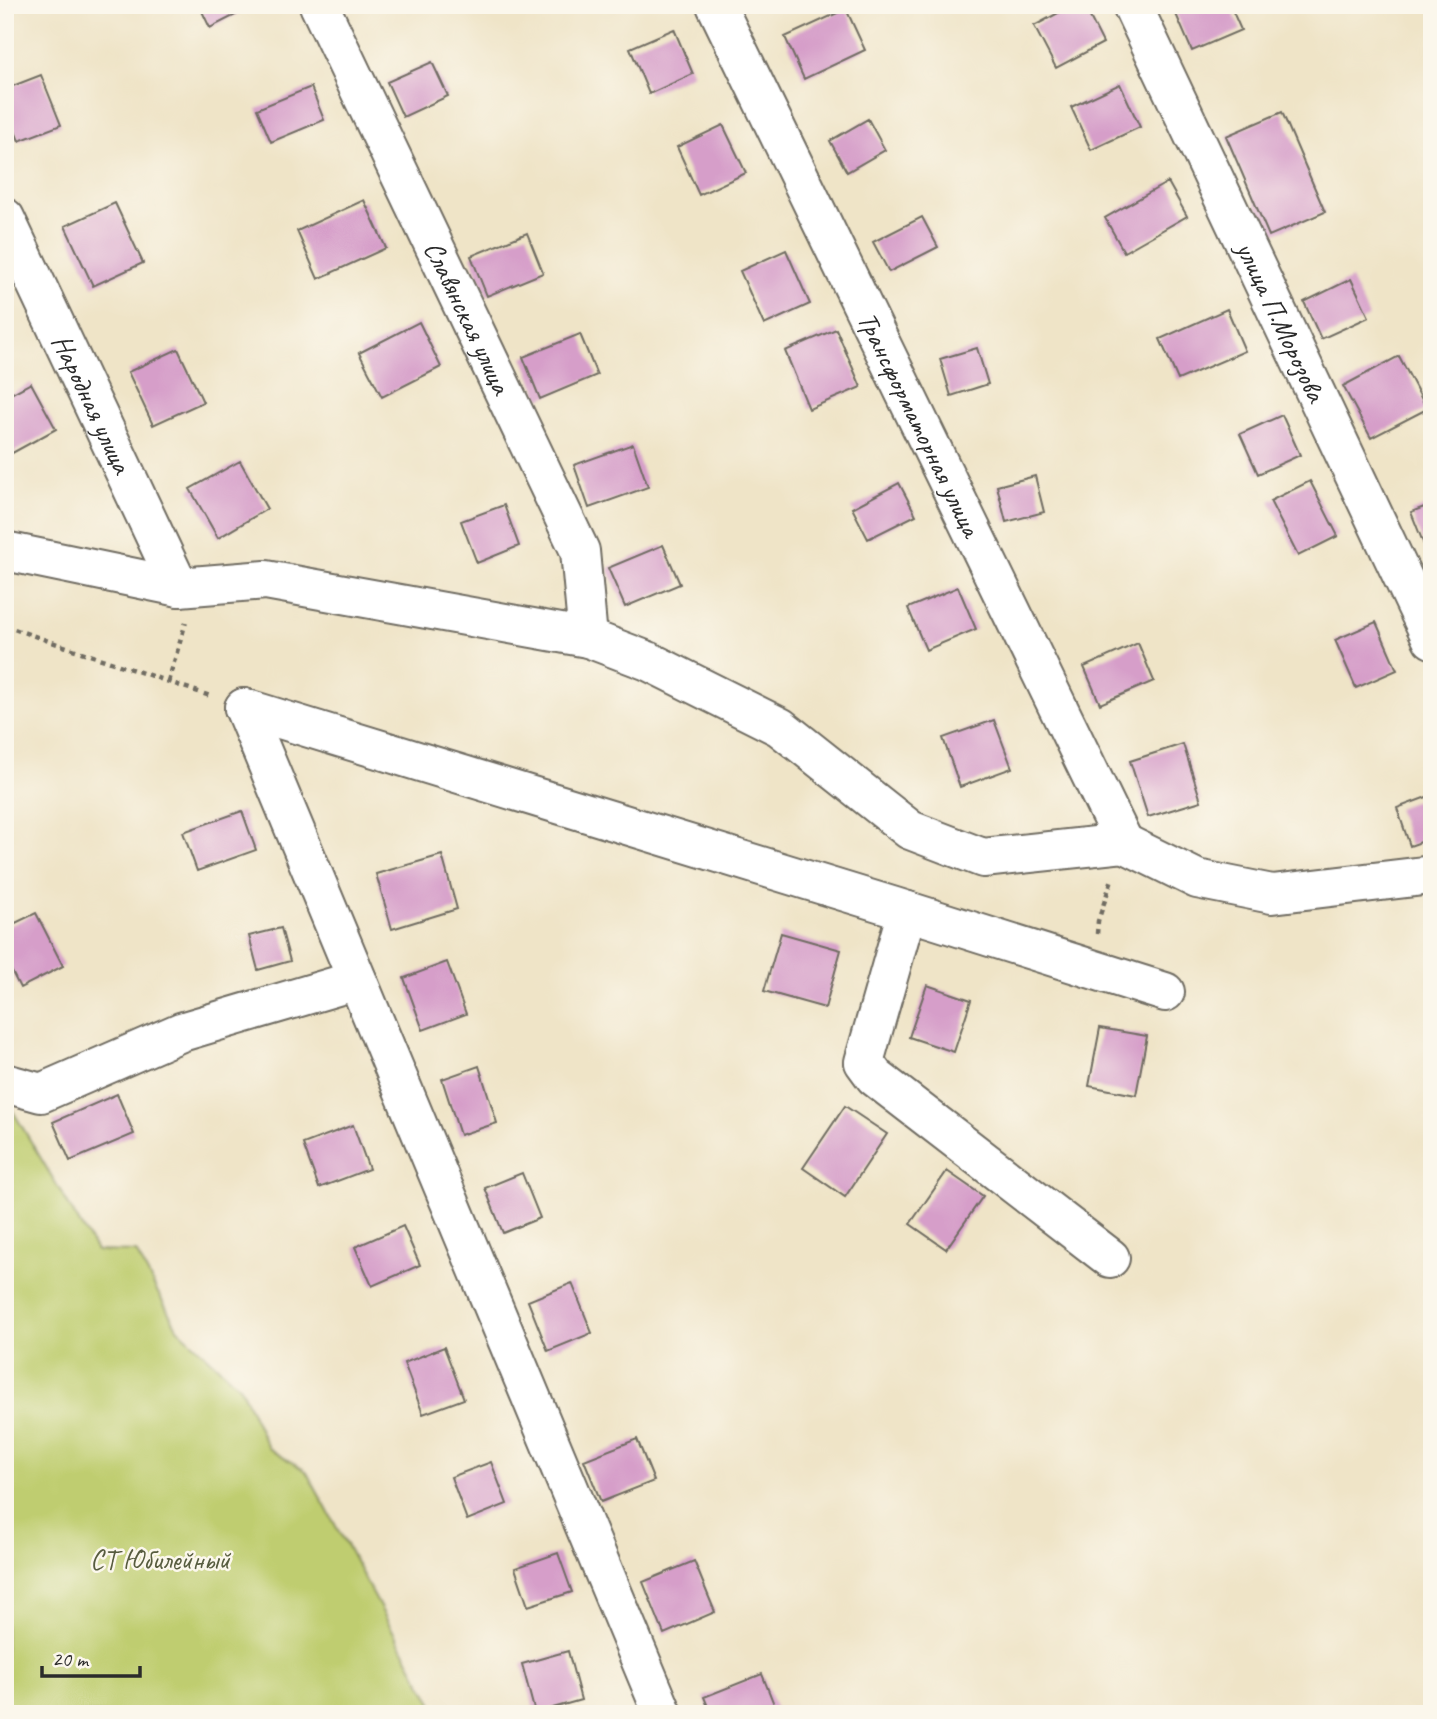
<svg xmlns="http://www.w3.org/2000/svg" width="1437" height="1719" viewBox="0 0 1437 1719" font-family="Caveat,sans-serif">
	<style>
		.green { fill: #bfcd6f; stroke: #757c4d; stroke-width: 2 }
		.building { fill: #d69ec9 }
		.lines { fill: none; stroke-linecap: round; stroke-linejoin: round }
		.minor-casing { stroke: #706c62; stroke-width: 42 }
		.path { stroke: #706c62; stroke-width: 4.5; stroke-dasharray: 5 5; stroke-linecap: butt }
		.minor { stroke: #fff; stroke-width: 38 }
		.labels { text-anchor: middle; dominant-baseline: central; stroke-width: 5; stroke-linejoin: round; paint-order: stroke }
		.street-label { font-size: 28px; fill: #2b2b2b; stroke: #fbf7ec }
		.park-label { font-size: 28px; fill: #575c3f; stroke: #fbf7ec }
	</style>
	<rect width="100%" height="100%" fill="#fbf7ec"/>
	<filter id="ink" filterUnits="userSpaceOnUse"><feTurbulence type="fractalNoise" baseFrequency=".0143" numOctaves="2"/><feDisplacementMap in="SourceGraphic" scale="14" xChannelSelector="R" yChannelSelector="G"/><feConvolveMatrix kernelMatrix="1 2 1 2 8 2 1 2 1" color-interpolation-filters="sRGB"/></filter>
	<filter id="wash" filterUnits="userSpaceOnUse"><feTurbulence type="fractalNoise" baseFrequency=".00686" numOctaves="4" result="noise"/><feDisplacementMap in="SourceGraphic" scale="28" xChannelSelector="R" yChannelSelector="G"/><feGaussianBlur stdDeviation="1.57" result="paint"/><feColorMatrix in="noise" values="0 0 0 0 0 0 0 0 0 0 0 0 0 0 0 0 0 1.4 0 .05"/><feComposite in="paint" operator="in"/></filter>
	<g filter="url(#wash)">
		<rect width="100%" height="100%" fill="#efe4c7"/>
		<path class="green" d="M 5,1098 L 96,1251 L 136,1252 L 177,1328 L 240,1387 L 268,1448 L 306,1471 L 438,1714 L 5,1714 Z"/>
		<g id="blocks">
			<path class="building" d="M 199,5 L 255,5 L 210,28 Z
				M 1073,5 L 1084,5 L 1103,43 L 1056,68 L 1034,26 Z
				M 1172,5 L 1230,5 L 1241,30 L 1192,51 Z
				M 846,9 L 865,50 L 804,79 L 785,37 Z
				M 674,29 L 693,74 L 649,94 L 630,48 Z
				M 432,62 L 448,96 L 403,117 L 387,82 Z
				M 41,75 L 61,125 L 19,141 L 5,107 L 5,89 Z
				M 1120,84 L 1140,127 L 1091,150 L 1071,107 Z
				M 311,87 L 324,120 L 271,142 L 257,109 Z
				M 1282,112 L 1325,212 L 1269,236 L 1226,136 Z
				M 868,119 L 885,150 L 847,172 L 830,141 Z
				M 723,125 L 746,173 L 699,195 L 677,147 Z
				M 1168,182 L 1187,216 L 1124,252 L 1105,218 Z
				M 364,200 L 386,248 L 318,279 L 297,231 Z
				M 115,203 L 143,263 L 93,286 L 65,226 Z
				M 922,217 L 938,247 L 889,272 L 873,242 Z
				M 527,233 L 543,273 L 487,296 L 471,256 Z
				M 786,250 L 810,304 L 764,325 L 740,271 Z
				M 1351,279 L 1369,317 L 1321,339 L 1304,302 Z
				M 1227,309 L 1245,351 L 1178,380 L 1160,339 Z
				M 419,322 L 441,367 L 382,397 L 359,353 Z
				M 836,329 L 861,387 L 809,409 L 785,351 Z
				M 580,334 L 597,375 L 540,399 L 523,357 Z
				M 977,348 L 988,384 L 951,396 L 940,359 Z
				M 178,349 L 203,402 L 153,425 L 128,372 Z
				M 1399,356 L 1427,409 L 1371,438 L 1343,386 Z
				M 31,383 L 56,429 L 5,457 L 5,397 Z
				M 1282,415 L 1300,455 L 1258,474 L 1240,434 Z
				M 633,444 L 648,487 L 589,508 L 574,465 Z
				M 240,461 L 267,509 L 218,538 L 190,489 Z
				M 1035,476 L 1044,512 L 1006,522 L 997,486 Z
				M 1310,481 L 1338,536 L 1298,556 L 1270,501 Z
				M 899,483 L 916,515 L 868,539 L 852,508 Z
				M 1432,504 L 1432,565 L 1411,512 Z
				M 504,505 L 519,546 L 477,563 L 461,521 Z
				M 663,545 L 680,584 L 625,607 L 608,568 Z
				M 958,587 L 976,629 L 926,650 L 908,608 Z
				M 1376,622 L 1397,670 L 1356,688 L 1335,640 Z
				M 1138,643 L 1154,681 L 1100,704 L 1084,667 Z
				M 994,720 L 1012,768 L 960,787 L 943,738 Z
				M 1183,744 L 1201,801 L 1148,817 L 1130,761 Z
				M 1432,795 L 1432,838 L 1410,846 L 1397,808 Z
				M 242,811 L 256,850 L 197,871 L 183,832 Z
				M 442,855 L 457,909 L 392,929 L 376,874 Z
				M 36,913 L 63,966 L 20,988 L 5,958 L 5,928 Z
				M 281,928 L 290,961 L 258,970 L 249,936 Z
				M 781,933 L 841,950 L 825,1008 L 764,991 Z
				M 447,962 L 466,1014 L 423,1030 L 404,978 Z
				M 927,985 L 971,1000 L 954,1052 L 909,1037 Z
				M 1100,1028 L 1147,1036 L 1136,1095 L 1089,1086 Z
				M 479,1066 L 497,1123 L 460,1135 L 442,1079 Z
				M 117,1094 L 134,1134 L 70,1161 L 53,1122 Z
				M 845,1106 L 887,1134 L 845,1197 L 803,1168 Z
				M 353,1125 L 369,1169 L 319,1188 L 303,1144 Z
				M 947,1171 L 983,1196 L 946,1249 L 910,1224 Z
				M 522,1173 L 540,1218 L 503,1233 L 485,1188 Z
				M 403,1226 L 420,1265 L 372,1286 L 355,1247 Z
				M 572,1283 L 592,1333 L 548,1351 L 528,1301 Z
				M 444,1347 L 464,1399 L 423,1414 L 404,1363 Z
				M 637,1439 L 654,1481 L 601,1502 L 584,1460 Z
				M 491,1462 L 507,1504 L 467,1520 L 451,1477 Z
				M 558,1553 L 572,1592 L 528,1606 L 515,1568 Z
				M 694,1561 L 715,1612 L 664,1634 L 643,1582 Z
				M 568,1651 L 581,1700 L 535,1713 L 522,1664 Z
				M 762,1674 L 777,1712 L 711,1714 L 704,1697 Z"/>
		</g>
	</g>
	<g filter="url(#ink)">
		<use href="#blocks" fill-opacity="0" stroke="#706c62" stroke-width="2"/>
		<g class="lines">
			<g class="minor-casing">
				<g id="minor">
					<path id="s1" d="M 319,5 L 580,551 L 588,638"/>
					<path id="s2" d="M 716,5 L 1124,843"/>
					<path id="s3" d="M 1132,5 L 1432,639"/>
					<path id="s4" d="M 5,218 L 179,587"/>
					<path d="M 5,551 L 179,587 L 266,580 L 588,638 L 648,661 L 780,727 L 910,830 L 983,858 L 1124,843 L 1197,879 L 1272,894 L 1432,875"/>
					<path d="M 244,708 L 663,1714"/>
					<path d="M 244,708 L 895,907 L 1165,992"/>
					<path d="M 907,911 L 864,1062 L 875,1077 L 1110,1258"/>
					<path d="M 5,1083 L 41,1093 L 181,1032 L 357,980"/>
				</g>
			</g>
			<path class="path" d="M 5,626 L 213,697
				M 168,682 L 186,622
				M 1097,934 L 1098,921 L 1112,879"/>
			<use href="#minor" class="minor"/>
		</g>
	</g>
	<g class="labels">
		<g class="street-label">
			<text stroke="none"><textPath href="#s1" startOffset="346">Славянская улица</textPath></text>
			<text stroke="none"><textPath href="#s3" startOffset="350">улица П.Морозова</textPath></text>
			<text stroke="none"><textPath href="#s4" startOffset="205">Народная улица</textPath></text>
			<text stroke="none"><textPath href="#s2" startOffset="466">Трансформаторная улица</textPath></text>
		</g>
		<g class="park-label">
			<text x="160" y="1559">СТ Юбилейный</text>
		</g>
	</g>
	<rect width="1437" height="1719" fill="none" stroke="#fbf7ec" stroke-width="28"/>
	<path d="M42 1666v10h98v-10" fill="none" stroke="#2b2b2b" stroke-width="3.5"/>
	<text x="52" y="1666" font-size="21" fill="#2b2b2b" stroke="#fbf7ec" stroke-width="5" paint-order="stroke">20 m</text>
</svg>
